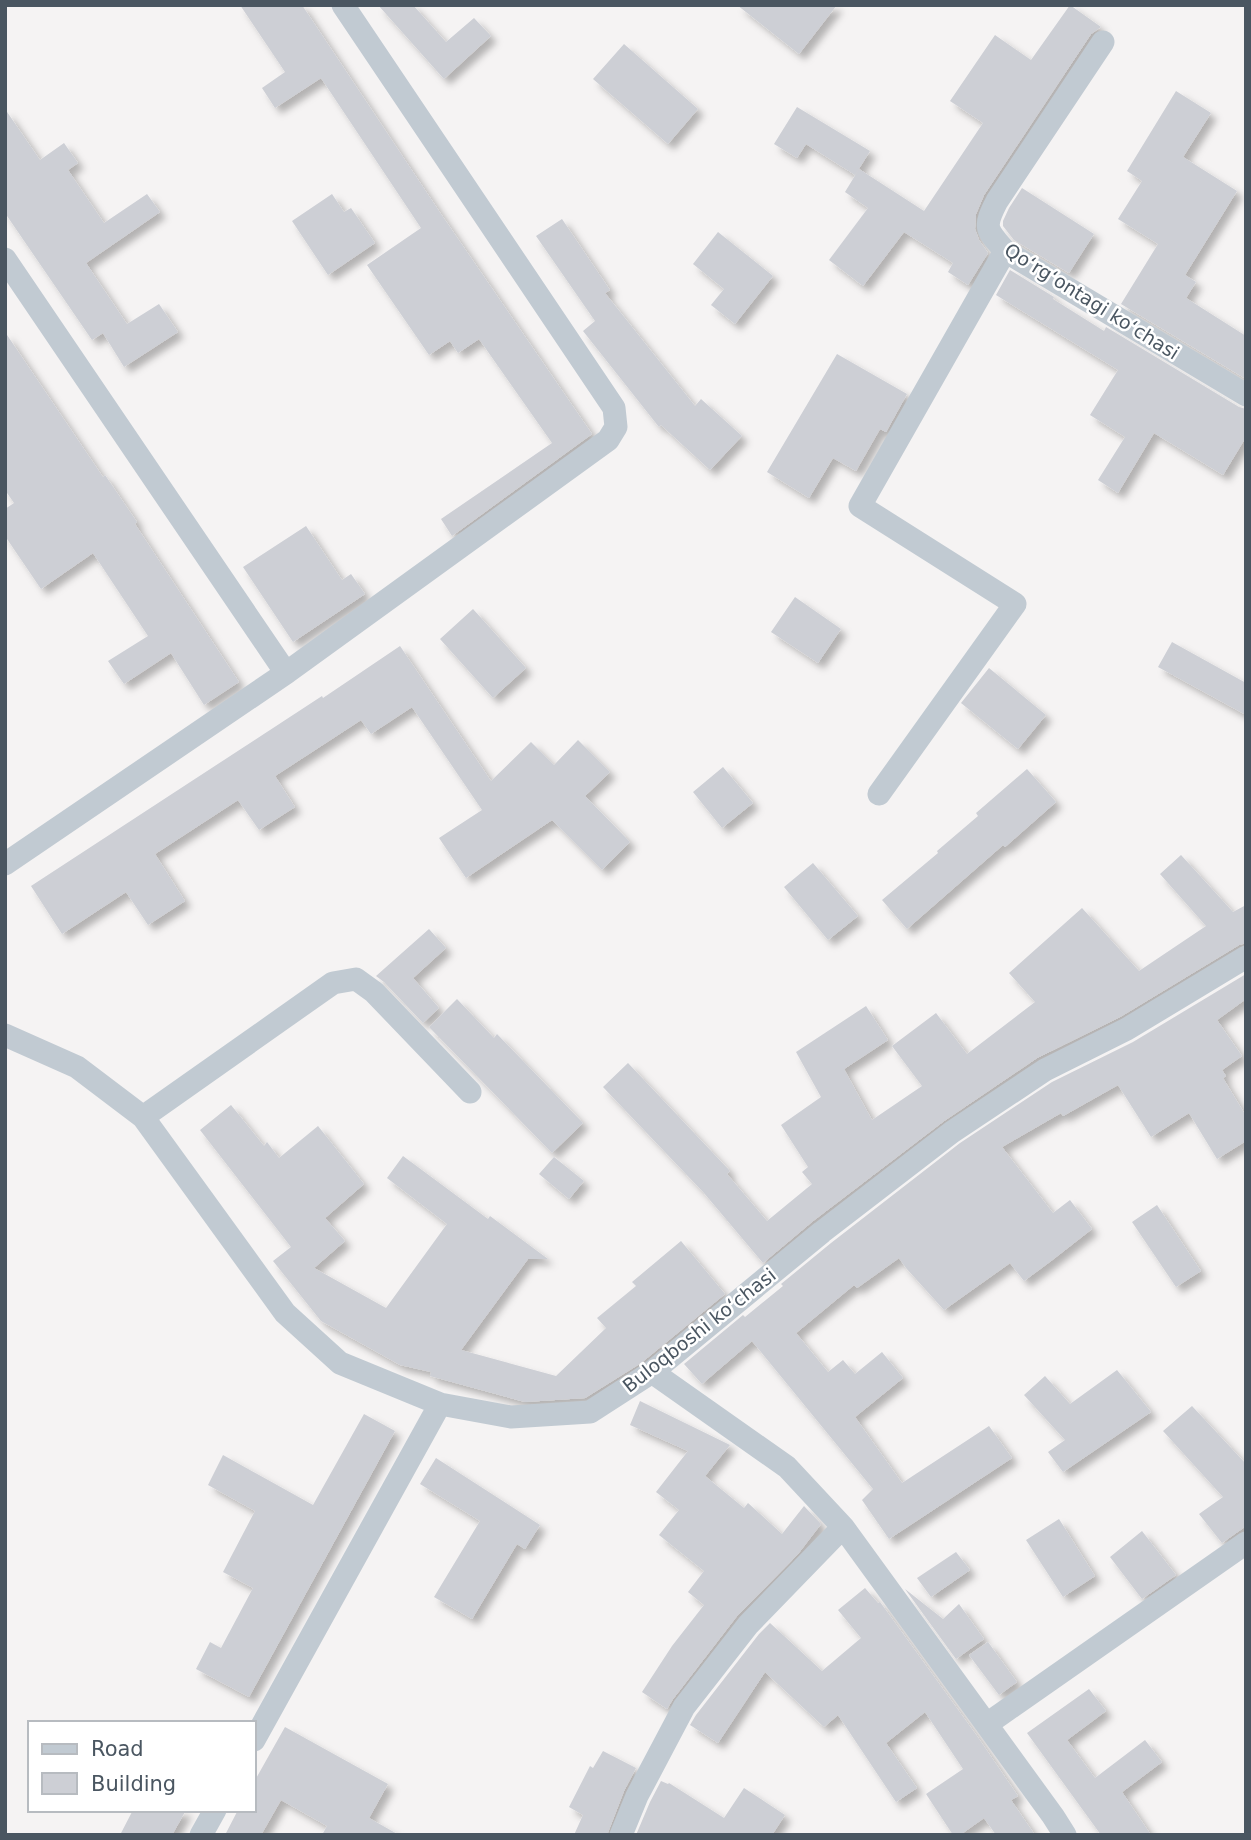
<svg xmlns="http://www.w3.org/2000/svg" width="1251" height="1840" viewBox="0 0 1251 1840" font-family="'DejaVu Sans',sans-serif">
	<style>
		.building { fill: #cdcfd5; filter: url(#shadow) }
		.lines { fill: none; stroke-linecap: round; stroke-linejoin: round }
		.minor { stroke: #c1cad2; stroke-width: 23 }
		.labels { text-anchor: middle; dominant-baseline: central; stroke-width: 5; stroke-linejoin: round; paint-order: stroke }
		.street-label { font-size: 19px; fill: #4a5661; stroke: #fff }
	</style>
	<defs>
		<filter id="shadow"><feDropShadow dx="6" dy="6" stdDeviation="3.5" flood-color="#0004"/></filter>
	</defs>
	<rect width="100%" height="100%" fill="#f5f3f3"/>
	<path class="building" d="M 240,5 L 302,5 L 441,214 L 592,434 L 452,536 L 441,519 L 552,443 L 479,339 L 458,353 L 450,341 L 429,355 L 367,265 L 421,228 L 321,78 L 275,108 L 262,88 L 285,72 Z
		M 378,5 L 413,5 L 446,42 L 474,18 L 491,36 L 444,79 Z
		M 737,5 L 837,5 L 799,54 Z
		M 1070,5 L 1101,27 L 1091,34 L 984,195 L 976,214 L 975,229 L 979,240 L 988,253 L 968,285 L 948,272 L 953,263 L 904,232 L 863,286 L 829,260 L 868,208 L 845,192 L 859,169 L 924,211 L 983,123 L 950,101 L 995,35 L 1031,60 Z
		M 624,44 L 698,109 L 668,144 L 593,79 Z
		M 1176,91 L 1211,113 L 1183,157 L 1237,191 L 1185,275 L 1196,282 L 1186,298 L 1246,336 L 1246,379 L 1121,304 L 1158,244 L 1118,219 L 1142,181 L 1127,171 Z
		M 797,107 L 870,151 L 855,175 L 806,144 L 797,158 L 774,144 Z
		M 5,109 L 40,160 L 64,143 L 78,163 L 68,170 L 104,223 L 147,194 L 160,212 L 86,263 L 127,324 L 159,304 L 178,332 L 124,367 L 103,333 L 92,340 L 5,213 Z
		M 1022,188 L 1094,234 L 1069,273 L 1014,240 L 1003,226 L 1003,221 L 1009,208 Z
		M 332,194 L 344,212 L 351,208 L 375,243 L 328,275 L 292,221 Z
		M 562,219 L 610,290 L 605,293 L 695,406 L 701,399 L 742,436 L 710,470 L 661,425 L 659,427 L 583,331 L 595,321 L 536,236 Z
		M 718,232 L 773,276 L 735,324 L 711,305 L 724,289 L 693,264 Z
		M 1010,270 L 1054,297 L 1053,299 L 1104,331 L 1106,327 L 1239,407 L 1246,409 L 1246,437 L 1223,475 L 1154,433 L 1118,493 L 1098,480 L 1125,437 L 1090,415 L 1118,370 L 996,295 Z
		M 5,332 L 103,477 L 105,475 L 137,522 L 135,524 L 239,682 L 204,705 L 171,653 L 124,684 L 108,661 L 148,636 L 93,553 L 41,589 L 5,536 L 5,509 L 14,503 L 5,490 Z
		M 837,354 L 907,394 L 886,432 L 880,429 L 856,471 L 833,458 L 809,498 L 767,472 Z
		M 306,526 L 342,580 L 351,574 L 365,594 L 293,642 L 243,567 Z
		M 795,597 L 841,629 L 818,663 L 771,632 Z
		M 473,609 L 526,668 L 493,698 L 440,639 Z
		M 1172,642 L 1246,683 L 1246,715 L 1158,667 Z
		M 400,646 L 491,781 L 531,742 L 554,765 L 578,740 L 610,772 L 585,796 L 630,842 L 602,870 L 552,820 L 466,878 L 439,838 L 482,810 L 412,707 L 371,734 L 361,720 L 275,776 L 295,807 L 259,830 L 238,800 L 155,854 L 185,901 L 148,925 L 126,892 L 62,934 L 31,886 L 322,696 L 323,698 Z
		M 989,668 L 1046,715 L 1018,749 L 961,703 Z
		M 723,767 L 753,803 L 722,828 L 693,792 Z
		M 1027,769 L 1056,802 L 1005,847 L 1003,845 L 907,929 L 882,900 L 938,853 L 937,851 L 978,816 L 976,813 Z
		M 1181,855 L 1233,912 L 1246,905 L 1246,943 L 1239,945 L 1120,1017 L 1037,1058 L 944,1121 L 813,1221 L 763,1263 L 704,1193 L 603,1087 L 628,1063 L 730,1171 L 727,1174 L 767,1221 L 812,1184 L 802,1172 L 808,1167 L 781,1125 L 821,1097 L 796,1052 L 866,1006 L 888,1040 L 844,1069 L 872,1120 L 922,1086 L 892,1046 L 936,1013 L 967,1054 L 1035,1002 L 1009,973 L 1082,908 L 1139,971 L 1206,926 L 1160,874 Z
		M 813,863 L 858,916 L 828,940 L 784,887 Z
		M 429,929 L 446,948 L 413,978 L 439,1008 L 423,1023 L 384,982 L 376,976 Z
		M 1246,974 L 1246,999 L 1217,1020 L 1242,1056 L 1222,1070 L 1226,1076 L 1223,1078 L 1246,1116 L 1246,1141 L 1217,1159 L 1189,1113 L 1151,1137 L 1118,1085 L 1063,1116 L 1061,1113 L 1002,1147 L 1053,1213 L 1070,1200 L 1092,1229 L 1051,1261 L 1024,1281 L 1010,1263 L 944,1310 L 906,1268 L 899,1258 L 857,1288 L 854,1285 L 796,1333 L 828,1372 L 843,1360 L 855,1374 L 882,1352 L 903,1378 L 855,1417 L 902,1483 L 989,1426 L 1012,1458 L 889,1539 L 862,1500 L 873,1489 L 752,1341 L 702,1384 L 684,1364 L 743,1315 L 745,1317 L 783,1286 L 781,1284 L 831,1243 L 960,1143 L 1052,1082 L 1133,1042 Z
		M 457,999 L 494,1038 L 497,1034 L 583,1123 L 552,1153 L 429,1027 Z
		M 231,1105 L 264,1146 L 267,1142 L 279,1158 L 318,1126 L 364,1184 L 325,1218 L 345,1241 L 314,1268 L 386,1308 L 447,1224 L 387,1178 L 403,1156 L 488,1219 L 490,1216 L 548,1259 L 528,1259 L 461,1350 L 556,1376 L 606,1328 L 597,1318 L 636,1286 L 632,1282 L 681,1241 L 725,1294 L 641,1363 L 585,1398 L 525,1402 L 430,1376 L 431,1372 L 400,1365 L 321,1321 L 273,1261 L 291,1247 L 200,1130 Z
		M 554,1157 L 584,1181 L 569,1199 L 539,1174 Z
		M 1157,1205 L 1201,1271 L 1176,1287 L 1132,1222 Z
		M 1117,1370 L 1151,1412 L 1063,1472 L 1048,1452 L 1065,1440 L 1024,1395 L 1045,1376 L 1070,1404 Z
		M 640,1401 L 730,1445 L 705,1476 L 744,1508 L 748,1503 L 782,1534 L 804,1506 L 821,1524 L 798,1554 L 737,1616 L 673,1699 L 667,1709 L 642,1692 L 672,1646 L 704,1605 L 688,1592 L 704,1571 L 659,1535 L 679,1510 L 656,1492 L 688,1451 L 630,1425 Z
		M 1192,1406 L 1246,1464 L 1246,1526 L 1222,1543 L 1199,1514 L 1223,1497 L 1163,1431 Z
		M 364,1414 L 395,1431 L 249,1697 L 196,1669 L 210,1642 L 221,1648 L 253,1588 L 223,1572 L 255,1511 L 208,1485 L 223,1455 L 313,1505 Z
		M 436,1458 L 540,1525 L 525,1549 L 517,1544 L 472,1619 L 434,1597 L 480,1521 L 420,1484 Z
		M 1059,1519 L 1095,1576 L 1063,1597 L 1026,1540 Z
		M 1142,1531 L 1176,1575 L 1142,1599 L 1110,1557 Z
		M 956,1552 L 970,1570 L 931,1597 L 917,1578 Z
		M 865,1588 L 878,1603 L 880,1602 L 977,1736 L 1018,1796 L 1011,1800 L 1035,1835 L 996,1835 L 984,1818 L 960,1835 L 953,1835 L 926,1794 L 963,1769 L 925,1712 L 886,1743 L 917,1788 L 896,1802 L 838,1715 L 824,1727 L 765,1672 L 718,1743 L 690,1725 L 696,1715 L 759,1634 L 770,1623 L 822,1671 L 861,1638 L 838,1610 Z
		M 905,1589 L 943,1619 L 959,1604 L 984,1639 L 956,1659 Z
		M 988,1642 L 1017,1682 L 999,1695 L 969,1655 Z
		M 1089,1689 L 1106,1711 L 1067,1740 L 1095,1778 L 1145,1740 L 1162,1762 L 1122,1792 L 1151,1835 L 1101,1835 L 1027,1733 Z
		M 285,1727 L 388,1784 L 369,1818 L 399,1835 L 322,1835 L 327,1826 L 281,1800 L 261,1835 L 225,1835 L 238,1810 L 254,1810 L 254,1782 Z
		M 603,1751 L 636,1768 L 624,1791 L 607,1835 L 574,1835 L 583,1815 L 569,1807 L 590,1766 L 593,1768 Z
		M 661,1781 L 668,1784 L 669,1783 L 724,1818 L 744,1788 L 785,1815 L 772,1835 L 636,1835 L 650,1802 Z
		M 133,1810 L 186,1810 L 172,1835 L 120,1835 Z"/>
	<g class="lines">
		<path class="minor" d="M 1103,42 L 997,201 C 983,228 986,229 1005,251 L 1246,395
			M 5,259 L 286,673
			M 879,794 L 1015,604 L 860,506 L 1005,251
			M 5,864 L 286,673 L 608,440 L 616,427 L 614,408 L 343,5
			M 5,1035 L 77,1067 L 143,1117 L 285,1313 L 340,1363 L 440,1404 L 511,1417 L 590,1412 L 652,1372 L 822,1232 L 952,1132 L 1045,1070 L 1127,1029 L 1246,957
			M 143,1117 L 333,983 L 356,979 L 374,992 L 470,1092
			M 652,1372 L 787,1467 L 843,1527 L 1053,1816 L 1065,1835
			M 987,1724 L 1246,1543
			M 254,1740 L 440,1404
			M 201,1835 L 215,1810
			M 621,1835 L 637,1796 L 684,1707 L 748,1625 L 843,1527"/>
	</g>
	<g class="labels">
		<g class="street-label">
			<text transform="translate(1092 301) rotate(32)">Qoʻrgʻontagi koʻchasi</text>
			<text transform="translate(699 1330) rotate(-38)">Buloqboshi koʻchasi</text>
		</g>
	</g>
	<rect width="1251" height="1840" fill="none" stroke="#4a5661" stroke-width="14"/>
	<rect x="28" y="1721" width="228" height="91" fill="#ffffff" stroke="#b7bbc0" stroke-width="2"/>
	<rect x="42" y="1744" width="35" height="10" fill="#c1cad2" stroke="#b7bbc0" stroke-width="2"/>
	<text x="91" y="1756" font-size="21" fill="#4a5661">Road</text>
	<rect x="42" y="1773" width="35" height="21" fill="#cdcfd5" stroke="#b7bbc0" stroke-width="2"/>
	<text x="91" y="1791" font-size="21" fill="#4a5661">Building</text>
</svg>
